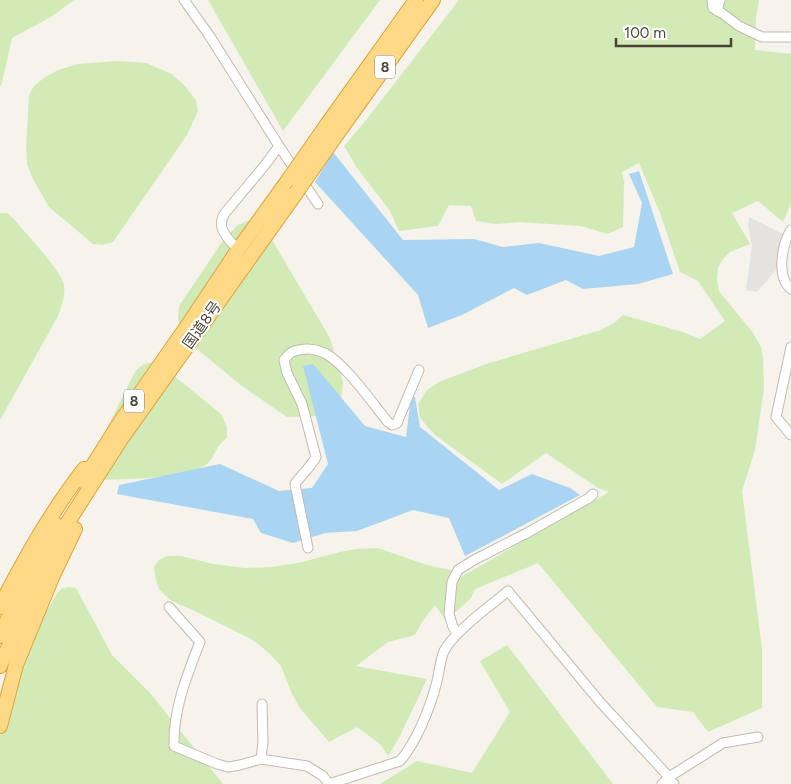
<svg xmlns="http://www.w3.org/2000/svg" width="791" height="784" viewBox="0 0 791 784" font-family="Figtree,'Noto Sans JP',sans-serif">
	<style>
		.green { fill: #d2eab5 }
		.parking { fill: #e5e3e0 }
		.water { fill: #a9d4f2 }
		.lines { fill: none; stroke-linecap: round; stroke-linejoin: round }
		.minor-casing { stroke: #c2bbae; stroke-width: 11 }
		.trunk-casing { stroke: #e0a43c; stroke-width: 16 }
		.minor { stroke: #fff; stroke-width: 9 }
		.trunk { stroke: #ffd985; stroke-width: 14 }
		.trunk-bridge-casing { stroke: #e0a43c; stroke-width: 16; stroke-linecap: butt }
		.trunk-bridge { stroke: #ffd985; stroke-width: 14 }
		.labels { text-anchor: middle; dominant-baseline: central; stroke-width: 4; stroke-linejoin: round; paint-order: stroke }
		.shield { fill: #fff; stroke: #817c74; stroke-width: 1 }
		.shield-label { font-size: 14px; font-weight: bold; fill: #4b4439 }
		.street-label { font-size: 15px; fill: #4b4439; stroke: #fff }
	</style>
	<rect width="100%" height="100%" fill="#f6f3ec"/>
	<path class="green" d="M 0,0 L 74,0 L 51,17 L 12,38 L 2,83 L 0,87 Z
		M 208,0 L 380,0 L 283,131 Z
		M 459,0 L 759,0 L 756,17 L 755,50 L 791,54 L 791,203 L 783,222 L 758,201 L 732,213 L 750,244 L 730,252 L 723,259 L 718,267 L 717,279 L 719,291 L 753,333 L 761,347 L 763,357 L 764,388 L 755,450 L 742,491 L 762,648 L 762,708 L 708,732 L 693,712 L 657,707 L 538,563 L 475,589 L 471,598 L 446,621 L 435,605 L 422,622 L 415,635 L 388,642 L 356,666 L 427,679 L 399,738 L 388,756 L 380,744 L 357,727 L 329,742 L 300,708 L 292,694 L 281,666 L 270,654 L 253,640 L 199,613 L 170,600 L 159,589 L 155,576 L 154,567 L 159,560 L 167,556 L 181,556 L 213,564 L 245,568 L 271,567 L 298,563 L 340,552 L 356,549 L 378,548 L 427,565 L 450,570 L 459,578 L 609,492 L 598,488 L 546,453 L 502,484 L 435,435 L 420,418 L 418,404 L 427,390 L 439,382 L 486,364 L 601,330 L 614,323 L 623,315 L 686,333 L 700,339 L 725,321 L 698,281 L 680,272 L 660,213 L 639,163 L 622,172 L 624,182 L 623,227 L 607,234 L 581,226 L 519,222 L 497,224 L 476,221 L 471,206 L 449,205 L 438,226 L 399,231 L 390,211 L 357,168 L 344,146 L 363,124 Z
		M 117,61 L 146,63 L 172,74 L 185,86 L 196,100 L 198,111 L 187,135 L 113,242 L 103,245 L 93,244 L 49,207 L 33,179 L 27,164 L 26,147 L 29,95 L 34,86 L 45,77 L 58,70 L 78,64 Z
		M 0,213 L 7,213 L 14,219 C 26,234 60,269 64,285 C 66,295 61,307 58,316 L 0,420 Z
		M 256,219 L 262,223 L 330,338 L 343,382 L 341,400 L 325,416 L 287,417 L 242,386 L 198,350 L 184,334 L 178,320 L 179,306 L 222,242 L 231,232 L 238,225 L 247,221 Z
		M 157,362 L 221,414 L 227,427 L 227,438 C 224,440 221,443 219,446 C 215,451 213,458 208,463 C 193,478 116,481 94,479 L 92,458 L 135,372 C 143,363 146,363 157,362 Z
		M 69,587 L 76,588 L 112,655 L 150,693 L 223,784 L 0,784 L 0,720 L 43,617 L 58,592 L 63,588 Z
		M 507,645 L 613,784 L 380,784 L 417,761 L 472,773 L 510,712 L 480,661 Z"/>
	<path class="parking" d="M 749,217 L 785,235 L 778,268 L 757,292 L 746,290 L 752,246 L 748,224 Z"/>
	<path class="water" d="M 333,152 L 403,240 L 474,239 L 503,247 L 539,243 L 599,256 L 634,247 L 642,203 L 629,174 L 639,171 L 673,274 L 638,284 L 583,289 L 566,280 L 527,295 L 514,288 L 462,315 L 428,328 L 418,295 L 315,182 Z
		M 313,364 L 365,426 L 406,437 L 411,397 L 415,397 L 420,427 L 499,490 L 532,474 L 570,488 L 580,495 L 465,556 L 449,518 L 413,510 L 357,531 L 325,533 L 293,543 L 261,533 L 253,519 L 117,494 L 119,485 L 220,464 L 279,491 L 312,488 L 328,464 L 303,366 Z"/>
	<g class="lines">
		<g class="minor-casing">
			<path id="minor" d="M 184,0 L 209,35 L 279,146 L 318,204
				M 712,0 L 713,8 L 723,14 L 739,26 L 762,37 L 791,37
				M 717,11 L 720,0
				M 791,230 C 782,244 776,277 791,289
				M 238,250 C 228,238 215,228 225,213 L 265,165 L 279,146
				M 791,347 L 776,417 L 791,435
				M 308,548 L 295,484 C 301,475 310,468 316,457 L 302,404 L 287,373 L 284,360 C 289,354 291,351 299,350 C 307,348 315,349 322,352 C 343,360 373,404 388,422 L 392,425 L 397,423 L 419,370
				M 169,607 L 200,642 C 187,675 173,710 174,746 L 217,764 L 228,767 L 240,765 L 261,759 L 307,766 L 323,776 L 329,784
				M 457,633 L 453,627 L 449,614 L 452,582 L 458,570 L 474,560 L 525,534 L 589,498 L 593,494
				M 261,759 L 263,742 L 262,704
				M 329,784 L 400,761 C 416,743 430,708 436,685 C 439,675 440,660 444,651 C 455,631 490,606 508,591 L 600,702 L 669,777 L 674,784
				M 662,784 L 669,777 L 723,743 L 758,737"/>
		</g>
		<g class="trunk-casing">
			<path id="trunk" d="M 326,126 L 416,0
				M 337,134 L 433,0
				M 83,481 L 123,418 L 188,325 L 238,250 L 289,179
				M 0,607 C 24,559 51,512 84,469
				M 0,636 L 24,584 L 57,525
				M 0,666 L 45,566 L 68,522 L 121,439 L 296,193
				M 0,726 L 16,665 L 53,575 L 75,529"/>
		</g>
		<use href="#minor" class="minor"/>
		<use href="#trunk" class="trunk"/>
		<g class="trunk-bridge-casing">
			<path id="trunk-bridge" d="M 289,179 L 326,126
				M 296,193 L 337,134"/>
		</g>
		<use href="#trunk-bridge" class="trunk-bridge"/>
	</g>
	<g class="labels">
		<g class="shield">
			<rect x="375" y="55.5" width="20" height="23" rx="4"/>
			<rect x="124" y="389.5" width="20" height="23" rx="4"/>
		</g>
		<g class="shield-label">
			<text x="385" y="67">8</text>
			<text x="134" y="401">8</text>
		</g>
		<g class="street-label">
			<text transform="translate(202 325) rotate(-55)">国道8号</text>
		</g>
	</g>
	<path d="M616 38v8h115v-8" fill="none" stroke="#4b4439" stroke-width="2.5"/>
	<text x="624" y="38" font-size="15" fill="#4b4439" stroke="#ffffff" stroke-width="4" paint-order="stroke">100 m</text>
</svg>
